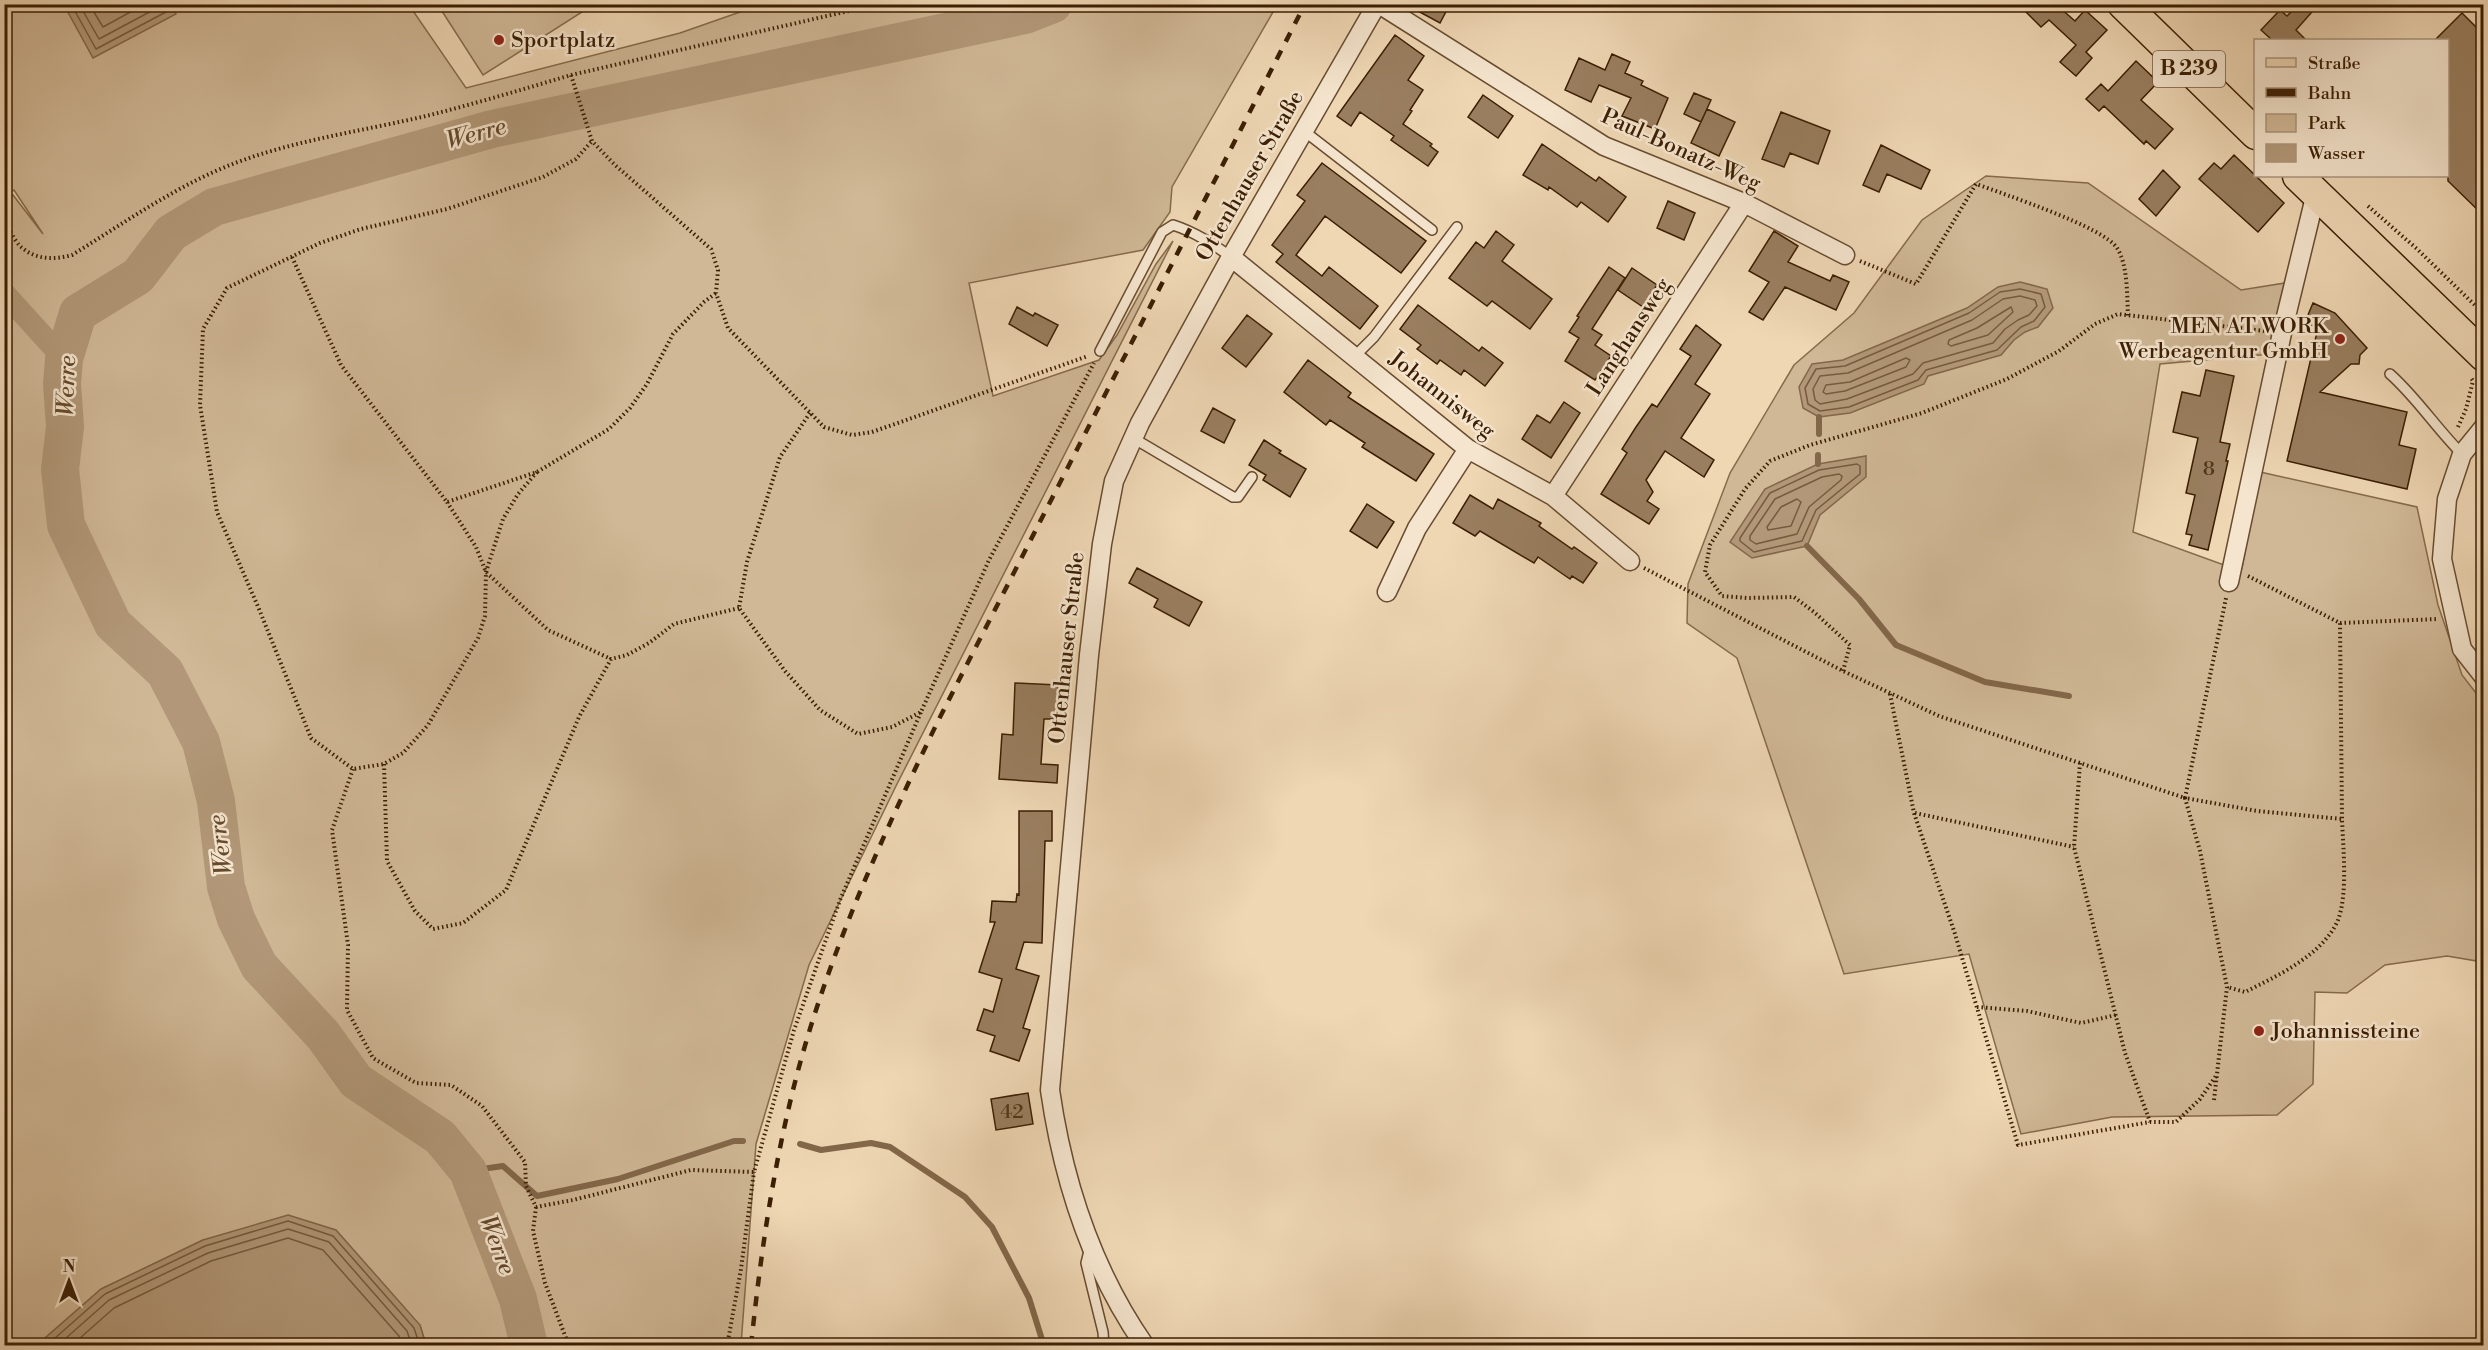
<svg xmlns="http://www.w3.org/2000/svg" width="2488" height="1350" viewBox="0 0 2488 1350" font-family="'Libre Bodoni',serif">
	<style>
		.green { fill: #d0b896; stroke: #866b4c; stroke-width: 1.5 }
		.water { fill: #b29878; stroke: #826749; stroke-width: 1.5 }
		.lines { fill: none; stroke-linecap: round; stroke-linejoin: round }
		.shore { stroke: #765b3e; stroke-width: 1.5 }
		.stream { stroke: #826749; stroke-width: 6 }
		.canal { stroke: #b29878; stroke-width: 22 }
		.river { stroke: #b29878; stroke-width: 38 }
		.building { fill: #997e5f; stroke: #3b1e03; stroke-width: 1.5 }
		.lane-casing { stroke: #684c2f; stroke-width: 12 }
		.street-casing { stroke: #684c2f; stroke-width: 21 }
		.primary-casing { stroke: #3b1e03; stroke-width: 33 }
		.path { stroke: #3b1e03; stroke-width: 4; stroke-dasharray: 1.5 3; stroke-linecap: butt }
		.lane { stroke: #f5e5ce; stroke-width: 9 }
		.street { stroke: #f5e5ce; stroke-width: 18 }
		.primary { stroke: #efd7b4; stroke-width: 30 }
		.rail { stroke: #3b1e03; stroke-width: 4.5; stroke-dasharray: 10 10; stroke-linecap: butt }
		.poi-dot { fill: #8f2418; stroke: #f5e5ce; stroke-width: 2 }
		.labels { text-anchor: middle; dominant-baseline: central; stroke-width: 5; stroke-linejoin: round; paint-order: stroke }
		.number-label { font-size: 20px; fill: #52361a }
		.shield { fill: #f5e5ce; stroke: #735a40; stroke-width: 1.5 }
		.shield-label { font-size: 21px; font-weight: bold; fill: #3b1e03 }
		.poi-label { font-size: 22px; fill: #3b1e03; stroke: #f5e5ce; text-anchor: start }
		.street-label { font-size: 22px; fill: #3b1e03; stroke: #f5e5ce }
		.water-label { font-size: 24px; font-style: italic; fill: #65492c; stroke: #f5e5ce }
	</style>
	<rect width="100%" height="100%" fill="#efd7b4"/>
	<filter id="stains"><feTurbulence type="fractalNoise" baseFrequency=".00333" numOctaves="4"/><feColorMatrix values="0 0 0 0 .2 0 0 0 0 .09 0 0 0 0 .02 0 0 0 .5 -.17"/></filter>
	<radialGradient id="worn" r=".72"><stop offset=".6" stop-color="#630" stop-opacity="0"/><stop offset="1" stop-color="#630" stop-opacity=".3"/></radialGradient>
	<path class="green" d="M 5,5 L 409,5 L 466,88 L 680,33 L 760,5 L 1277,5 L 1172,187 L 1170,212 L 1143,250 L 969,283 L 993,396 L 1099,360 L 1117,335 L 1156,264 L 1173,241 L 896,786 L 809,965 L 756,1144 L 741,1345 L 426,1345 L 420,1325 L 203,1240 L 102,1289 L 37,1345 L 5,1345 L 5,198 L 13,195 L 43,234 L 14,190 L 5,195 Z
		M 438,5 L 593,5 L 483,75 Z
		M 1986,176 L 2088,183 L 2241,290 L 2285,283 L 2270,354 L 2160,364 L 2133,532 L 2224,565 L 2242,568 L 2260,472 L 2417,507 L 2438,605 L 2462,675 L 2483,702 L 2483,818 L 2477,831 L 2483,868 L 2483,962 L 2447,956 L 2385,965 L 2347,993 L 2315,992 L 2313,1084 L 2277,1115 L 2112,1117 L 2021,1134 L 1969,954 L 1844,974 L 1737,658 L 1687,623 L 1688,584 L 1730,473 L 1794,365 L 1854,313 L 1922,220 Z"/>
	<path class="water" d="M 64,5 L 171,5 L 176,14 L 93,58 Z
		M 2020,282 L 2047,289 L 2053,308 L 2038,327 L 2025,332 L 2014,340 L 2001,355 L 1928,376 L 1924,384 L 1850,413 L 1819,417 L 1803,408 L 1799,387 L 1812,364 L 1843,360 L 1967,308 L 1998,287 Z
		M 1866,456 L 1866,477 L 1820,515 L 1807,546 L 1752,558 L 1730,542 L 1765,489 L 1818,464 Z
		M 288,1215 L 336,1230 L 420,1325 L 426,1345 L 37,1345 L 101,1289 L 203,1240 Z"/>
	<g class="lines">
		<path class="shore" d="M 71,4 L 96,49 L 166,12 L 166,4
			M 79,4 L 99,39 L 157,8 L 159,4
			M 89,4 L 103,27 L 145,4
			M 2020,289 L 2041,294 L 2045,307 L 2034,321 L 2021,327 L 1997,350 L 1926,370 L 1918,380 L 1849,407 L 1820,411 L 1808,404 L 1805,388 L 1816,369 L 1845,366 L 1969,313 L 2000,292 Z
			M 2020,296 L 2035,300 L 2037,306 L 2029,315 L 2018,320 L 2005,329 L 1993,343 L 1923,363 L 1913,374 L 1847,399 L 1820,404 L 1815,400 L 1813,389 L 1820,376 L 1848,373 L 1972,320 L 2003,299 Z
			M 2011,307 L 2013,312 L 1988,335 L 1951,346 L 1948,344 L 1949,340 L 1977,328 Z
			M 1906,358 L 1910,360 L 1906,367 L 1845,391 L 1826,394 L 1823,392 L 1826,385 L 1850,382 Z
			M 1857,464 L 1860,466 L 1860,474 L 1816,510 L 1802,541 L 1754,552 L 1740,541 L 1740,538 L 1770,493 L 1819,470 Z
			M 1839,474 L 1842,476 L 1841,480 L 1809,507 L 1797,534 L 1756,544 L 1750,540 L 1750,536 L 1775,499 L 1822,477 Z
			M 1797,499 L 1801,502 L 1791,526 L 1768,530 L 1767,527 L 1781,507 Z
			M 46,1346 L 105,1294 L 205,1246 L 288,1221 L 333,1236 L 414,1328 L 420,1346
			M 57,1346 L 109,1300 L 208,1253 L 288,1229 L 329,1242 L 407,1331 L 412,1346
			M 71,1346 L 114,1308 L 211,1261 L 288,1238 L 323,1250 L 399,1336 L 402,1346"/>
		<path class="stream" d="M 1819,434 L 1819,417
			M 1818,464 L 1818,455
			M 1807,546 L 1859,599 L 1896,645 L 1985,682 L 2069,696
			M 800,1144 L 821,1150 L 871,1143 L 890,1147 L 965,1197 L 992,1227 L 1029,1298 L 1044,1346
			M 468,1171 L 503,1166 L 537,1196 L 618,1179 L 734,1141 L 743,1141"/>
		<path class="canal" d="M 4,293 L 64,359"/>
		<path class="river" d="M 529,1346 L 518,1299 L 468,1171 L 440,1137 L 356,1081 L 323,1035 L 259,966 L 236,919 L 226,887 L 216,801 L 201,742 L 165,672 L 113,624 L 66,525 L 60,469 L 65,427 L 62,384 L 64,359 L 78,313 L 138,276 L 171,233 L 214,207 L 492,129 L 1025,15 L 1053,4"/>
	</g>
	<path class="building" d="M 1405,4 L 1450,4 L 1440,23 Z
		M 2018,4 L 2063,4 L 2060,8 L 2075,21 L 2085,10 L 2107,30 L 2086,52 L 2092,58 L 2076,76 L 2060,62 L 2076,45 L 2049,20 L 2041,27 Z
		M 2299,4 L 2319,4 L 2296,30 L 2306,40 L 2272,40 L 2261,30 L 2280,10 L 2287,16 Z
		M 2462,13 L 2484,35 L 2484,216 L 2448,181 L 2448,40 L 2435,40 Z
		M 1395,35 L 1424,56 L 1408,80 L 1423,90 L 1410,110 L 1412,111 L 1403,124 L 1432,144 L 1430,146 L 1438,152 L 1428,166 L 1391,140 L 1394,136 L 1360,112 L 1351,126 L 1337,116 Z
		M 1612,54 L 1630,62 L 1625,73 L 1643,81 L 1641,85 L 1668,98 L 1655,129 L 1622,116 L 1631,98 L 1599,85 L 1591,102 L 1565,90 L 1579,58 L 1605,70 Z
		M 2136,61 L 2158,82 L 2141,100 L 2173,129 L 2155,149 L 2146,141 L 2144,144 L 2104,106 L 2099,111 L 2086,99 L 2101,84 L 2108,91 Z
		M 1694,93 L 1711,100 L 1701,122 L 1684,114 Z
		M 1483,95 L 1513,116 L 1498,138 L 1468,117 Z
		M 1707,109 L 1735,122 L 1719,156 L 1691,143 Z
		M 1781,112 L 1830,131 L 1818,164 L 1790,153 L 1784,167 L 1762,159 Z
		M 1542,144 L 1596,181 L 1599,177 L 1626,197 L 1608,222 L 1581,202 L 1577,207 L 1549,187 L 1548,190 L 1523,175 Z
		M 1881,145 L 1930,170 L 1921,189 L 1887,174 L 1879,192 L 1863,185 Z
		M 2234,155 L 2284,203 L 2258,232 L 2199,179 L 2214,163 L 2221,169 Z
		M 1322,163 L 1426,241 L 1401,273 L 1325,216 L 1296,255 L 1322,276 L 1329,267 L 1378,306 L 1360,329 L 1276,262 L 1283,254 L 1272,245 L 1305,201 L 1297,195 Z
		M 2163,170 L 2180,187 L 2156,216 L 2139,199 Z
		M 1668,201 L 1695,213 L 1684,240 L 1657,228 Z
		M 1496,231 L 1514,245 L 1502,261 L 1552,299 L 1530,329 L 1492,301 L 1487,306 L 1449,278 L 1476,242 L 1484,248 Z
		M 1774,231 L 1798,246 L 1788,262 L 1830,281 L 1833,275 L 1849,282 L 1836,310 L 1785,287 L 1763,320 L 1749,312 L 1769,282 L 1749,271 Z
		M 1609,267 L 1625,278 L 1592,329 L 1602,335 L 1595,345 L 1611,356 L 1595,380 L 1565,361 L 1579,338 L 1569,332 L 1579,317 L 1577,316 Z
		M 1632,268 L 1657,285 L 1643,307 L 1618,290 Z
		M 2313,303 L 2335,313 L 2367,348 L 2360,355 L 2359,364 L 2351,364 L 2320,392 L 2407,412 L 2399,445 L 2416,449 L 2407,489 L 2287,461 L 2318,328 L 2305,322 Z
		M 1418,305 L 1479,351 L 1482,347 L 1503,363 L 1485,386 L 1464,370 L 1461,375 L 1440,360 L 1437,364 L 1417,349 L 1421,345 L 1400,329 Z
		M 1017,307 L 1033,316 L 1035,313 L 1058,325 L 1047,346 L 1009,324 Z
		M 1247,315 L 1272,334 L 1246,367 L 1222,348 Z
		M 1696,325 L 1721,345 L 1695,384 L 1710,394 L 1681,438 L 1714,460 L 1704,477 L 1665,451 L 1646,480 L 1653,492 L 1647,501 L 1659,509 L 1649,524 L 1601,494 L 1627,453 L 1622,449 L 1636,427 L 1652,404 L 1657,407 L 1691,356 L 1680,349 Z
		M 1308,360 L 1351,393 L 1348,397 L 1434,454 L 1416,481 L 1362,447 L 1365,443 L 1330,420 L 1326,425 L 1284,392 Z
		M 2206,370 L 2234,376 L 2220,442 L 2230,444 L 2226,461 L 2228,461 L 2208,550 L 2189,545 L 2192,535 L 2186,534 L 2195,495 L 2186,493 L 2198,438 L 2173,432 L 2182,392 L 2200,396 Z
		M 1564,402 L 1580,413 L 1551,458 L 1522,439 L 1537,415 L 1550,423 Z
		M 1213,408 L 1235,420 L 1224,443 L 1201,431 Z
		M 1264,440 L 1281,451 L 1279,453 L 1306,469 L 1290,497 L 1263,480 L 1266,475 L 1249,465 Z
		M 1470,495 L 1493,509 L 1498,499 L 1541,523 L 1539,526 L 1572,549 L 1574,547 L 1597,563 L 1583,583 L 1572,576 L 1570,579 L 1538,557 L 1534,563 L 1480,531 L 1475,536 L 1453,523 Z
		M 1367,504 L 1394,522 L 1377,548 L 1350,531 Z
		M 1137,568 L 1202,602 L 1189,626 L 1154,607 L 1158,599 L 1129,583 Z
		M 1015,683 L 1058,685 L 1056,719 L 1044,719 L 1041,764 L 1058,765 L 1057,783 L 999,779 L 1002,734 L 1013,735 Z
		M 1019,811 L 1052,811 L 1052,841 L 1045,841 L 1042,943 L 1024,942 L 1016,969 L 1039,976 L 1023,1028 L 1030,1030 L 1019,1061 L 990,1051 L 995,1036 L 977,1030 L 984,1009 L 993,1012 L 1002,979 L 979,972 L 995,922 L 990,922 L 992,901 L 1016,902 L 1017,894 L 1019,895 Z
		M 1028,1093 L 1033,1124 L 996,1130 L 991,1099 Z"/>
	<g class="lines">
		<g class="lane-casing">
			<path id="lane" d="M 1304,131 L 1432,230
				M 1100,351 L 1162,232 L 1173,225 C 1195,232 1213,244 1231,257
				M 1354,357 L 1374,337 L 1457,227
				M 2390,374 C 2417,398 2436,428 2462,454
				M 1133,438 L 1233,497 L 1238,497 L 1252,477
				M 1090,1247 L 1086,1263 L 1103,1332 L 1104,1346"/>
		</g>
		<g class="street-casing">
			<path id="street" d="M 1379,4 L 1604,146 L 1744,203 L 1845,255
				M 1231,257 L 1468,449 L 1553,496 L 1630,561
				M 2484,427 L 2462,454 L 2447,499 L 2442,559 L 2462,649 L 2484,677
				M 1553,496 L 1744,203
				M 2229,582 L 2282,333 L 2316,193
				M 1387,592 L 1417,528 L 1468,449
				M 1145,1346 C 1092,1270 1063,1180 1050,1090 L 1089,655 L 1102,544 L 1114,481 L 1140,423 L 1231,257 L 1377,4"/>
		</g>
		<g class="primary-casing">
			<path id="primary" d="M 2123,4 L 2256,134
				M 2298,176 L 2484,356"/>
		</g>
		<path class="path" d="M 571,75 L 879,4
			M 2368,206 L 2417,249 L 2484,314
			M 4,220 C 9,228 14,240 20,246 C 35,260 54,260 72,255 C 116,228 159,198 205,176 C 275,142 356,133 430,115 C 477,103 524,89 571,75 L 592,141 L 615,165 L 711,249 L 718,270 L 716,293 L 728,328 L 824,427 L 852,435 L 872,432 L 1088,356
			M 292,257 L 341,365 L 447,502 L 537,472 L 609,429 L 630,408 L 647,384 L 673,334 L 704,302 L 716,293
			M 1860,261 L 1916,284 L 1976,184 C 2003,194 2104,227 2117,248 C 2128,265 2127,296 2128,316
			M 810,413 L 780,457 L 747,562 L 739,608 L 785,671 L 820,710 L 858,734 L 892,727 L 921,712 L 989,560 L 1094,363
			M 2458,427 L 2466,409 L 2473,381 L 2471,378
			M 537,472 L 518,494 L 503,519 L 486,572 L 485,616 L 478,638 L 428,725 L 403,753 L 384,764 L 353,769 L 311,738 L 259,609 L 217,512 L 200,405 L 203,329 L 227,288 L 320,243 L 361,229 L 447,209 L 543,177 L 576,159 L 592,141
			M 447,502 L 476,547 L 486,572 L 548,630 L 611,659
			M 1644,568 L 1843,671 L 1939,716 L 2185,798 L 2226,598
			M 2248,576 L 2340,623 L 2342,819
			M 2340,623 L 2438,619
			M 1843,671 L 1850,645 L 1814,612 L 1794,597 L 1747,598 L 1722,596 L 1705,572 L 1710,545 L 1745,489 L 1770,461 L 1810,445 L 1922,413 L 2007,379 L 2059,351 L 2095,324 L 2118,314 L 2265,331
			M 1890,694 L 1914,813 L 1955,934 L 2018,1145 L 2150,1122 L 2176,1122 L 2200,1099 L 2216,1076
			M 2080,763 L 2074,847 L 2125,1053 L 2150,1122
			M 384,764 L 387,861 L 415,911 L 433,929 L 463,923 L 506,890 L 579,717 L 611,659 L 627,655 L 649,643 L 674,624 L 739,608
			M 353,769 L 332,830 L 348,945 L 347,1010 L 373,1058 L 416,1083 L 451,1085 L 482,1106 L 525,1162 L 526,1186 L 536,1207 L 573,1200 L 691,1170 L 754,1172 L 794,1030 L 840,900 L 921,712
			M 1915,813 L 2074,847
			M 1977,1007 L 2027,1011 L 2081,1023 L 2116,1015
			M 2214,1100 L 2227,987 L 2200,851 L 2185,798 L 2257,811 L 2342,819 C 2343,847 2348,894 2338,920 C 2323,955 2277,976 2245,992 L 2227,987
			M 536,1207 L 533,1231 L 545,1283 L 569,1346
			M 727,1346 L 741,1269 L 754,1172"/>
		<use href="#lane" class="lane"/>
		<use href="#street" class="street"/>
		<use href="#primary" class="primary"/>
		<path class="rail" d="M 751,1346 C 760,1259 772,1175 793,1090 C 825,961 881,839 939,719 L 1305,4"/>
	</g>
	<g class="poi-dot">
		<circle cx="499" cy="40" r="6"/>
		<circle cx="2340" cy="339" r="6"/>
		<circle cx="2259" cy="1031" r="6"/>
	</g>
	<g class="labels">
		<g class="number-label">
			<text x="2209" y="469">8</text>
			<text x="1012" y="1112">42</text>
		</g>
		<rect class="shield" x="2153" y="51" width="72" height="36" rx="4.5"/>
		<g class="shield-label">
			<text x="2189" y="69">B 239</text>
		</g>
		<g class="poi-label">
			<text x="511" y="40">Sportplatz</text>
			<text x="2328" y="326" text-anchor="end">MEN AT WORK<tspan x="2328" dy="25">Werbeagentur GmbH</tspan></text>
			<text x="2271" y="1031">Johannissteine</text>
		</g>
		<g class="street-label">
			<text transform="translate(1681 150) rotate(24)">Paul-Bonatz-Weg</text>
			<text transform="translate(1250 176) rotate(-60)">Ottenhauser Straße</text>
			<text transform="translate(1629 337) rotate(-57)">Langhansweg</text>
			<text transform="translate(1442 395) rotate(38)">Johannisweg</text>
			<text transform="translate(1067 648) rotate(-84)">Ottenhauser Straße</text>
		</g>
		<g class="water-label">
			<text transform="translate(476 134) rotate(-15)">Werre</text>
			<text transform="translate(67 386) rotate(-88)">Werre</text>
			<text transform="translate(221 845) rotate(-97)">Werre</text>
			<text transform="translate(497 1245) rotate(69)">Werre</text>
		</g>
	</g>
	<rect width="2488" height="1350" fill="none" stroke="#efd7b4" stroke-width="24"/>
	<rect x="6" y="6" width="2476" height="1338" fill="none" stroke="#3b1e03" stroke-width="3"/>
	<rect x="12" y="12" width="2464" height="1326" fill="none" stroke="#3b1e03" stroke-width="1.5"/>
	<rect x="2254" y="39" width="195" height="138" fill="#f5e5ce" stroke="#ab957d" stroke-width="1.5"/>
	<rect x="2266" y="58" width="30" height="9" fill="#efd7b4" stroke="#ab957d" stroke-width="1.5"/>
	<text x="2308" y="69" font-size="18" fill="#3b1e03">Straße</text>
	<rect x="2266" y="88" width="30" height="9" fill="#3b1e03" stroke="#ab957d" stroke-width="1.5"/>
	<text x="2308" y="99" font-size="18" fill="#3b1e03">Bahn</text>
	<rect x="2266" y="114" width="30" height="18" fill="#d0b896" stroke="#ab957d" stroke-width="1.5"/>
	<text x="2308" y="129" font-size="18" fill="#3b1e03">Park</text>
	<rect x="2266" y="144" width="30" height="18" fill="#b29878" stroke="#ab957d" stroke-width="1.5"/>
	<text x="2308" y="159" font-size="18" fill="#3b1e03">Wasser</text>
	<g transform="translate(69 1281)" stroke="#f5e5ce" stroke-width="4.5" paint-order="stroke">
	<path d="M0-4.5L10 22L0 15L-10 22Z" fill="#3b1e03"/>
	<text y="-9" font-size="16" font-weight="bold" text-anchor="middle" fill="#3b1e03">N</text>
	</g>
	<rect width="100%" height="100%" filter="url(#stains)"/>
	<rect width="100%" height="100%" fill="url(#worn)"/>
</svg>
